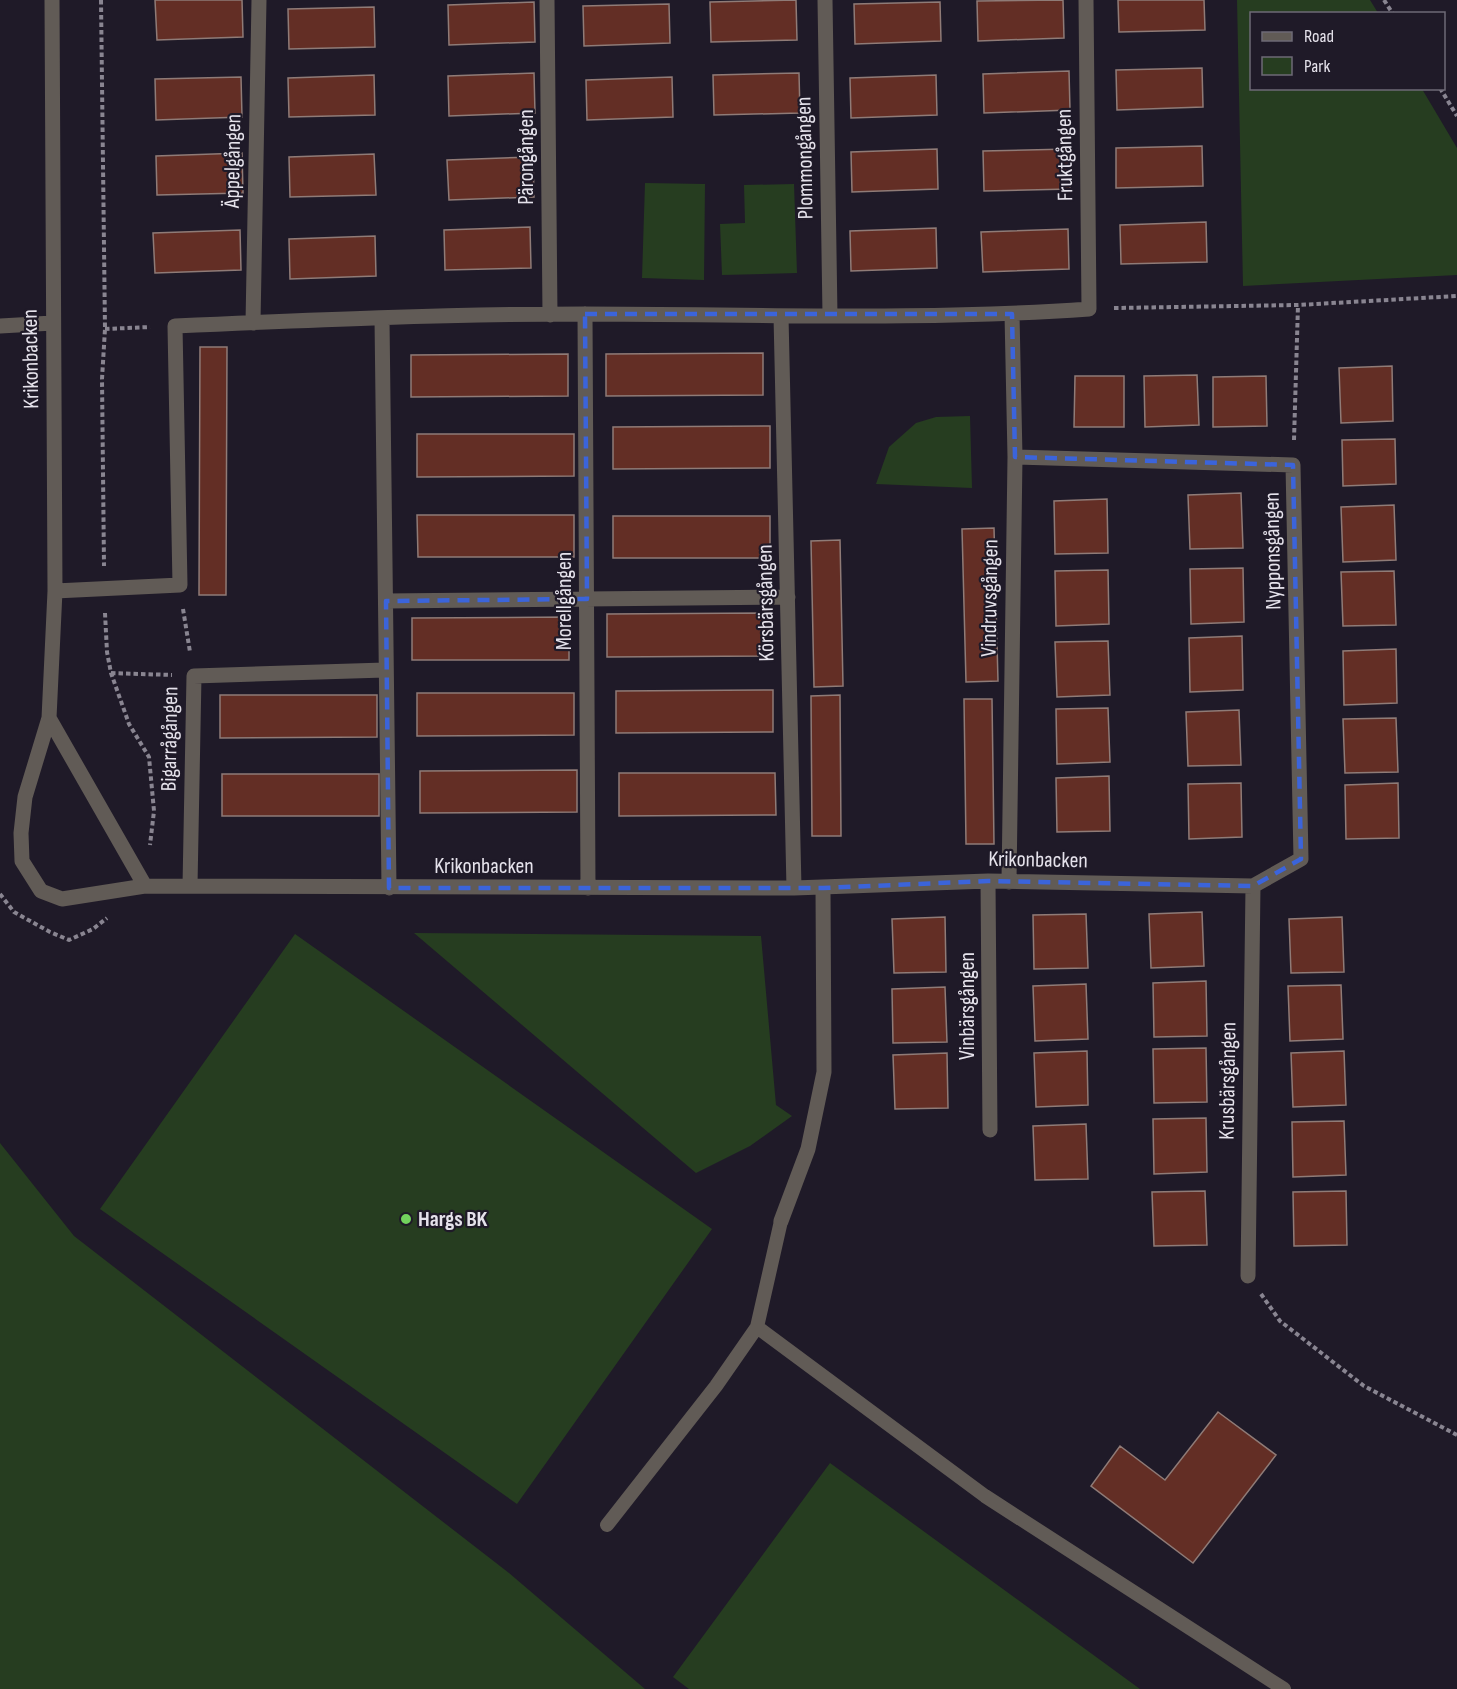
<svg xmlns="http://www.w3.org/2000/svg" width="1457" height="1689" viewBox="0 0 1457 1689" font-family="'Sofia Sans Condensed',sans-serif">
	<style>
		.green { fill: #263d20 }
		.building { fill: #632e25; stroke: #8f7b77; stroke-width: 1.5 }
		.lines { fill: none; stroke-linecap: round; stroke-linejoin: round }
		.path { stroke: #898591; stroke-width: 4; stroke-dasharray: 4.5 3; stroke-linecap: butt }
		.lane { stroke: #615b56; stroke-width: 14 }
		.street { stroke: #615b56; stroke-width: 15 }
		.marked { fill: none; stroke: #3b64db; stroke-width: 4.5; stroke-dasharray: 12 8; stroke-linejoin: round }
		.poi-dot { fill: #72d25d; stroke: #1f1a28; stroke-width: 2 }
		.labels { text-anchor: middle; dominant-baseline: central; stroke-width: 4.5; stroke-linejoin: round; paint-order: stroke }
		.street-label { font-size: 22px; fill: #e5e2eb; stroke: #1f1a28 }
		.poi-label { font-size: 22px; font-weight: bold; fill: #e5e2eb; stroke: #1f1a28; text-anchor: start }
	</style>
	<rect width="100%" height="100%" fill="#1f1a28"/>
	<path class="green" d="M 1237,0 L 1370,0 L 1378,13 L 1252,14 L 1252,88 L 1422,89 L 1457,148 L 1457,275 L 1243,286 Z
		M 645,183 L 705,184 L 704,280 L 642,278 Z
		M 794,184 L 797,273 L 722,275 L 720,224 L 745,223 L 744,185 Z
		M 970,416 L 972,488 L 876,484 L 889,447 L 916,423 L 936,417 Z
		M 414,933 L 761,936 L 776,1105 L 792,1116 L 750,1146 L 696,1173 Z
		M 295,934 L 712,1229 L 517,1504 L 100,1209 Z
		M 0,1143 L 74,1236 L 509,1573 L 645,1689 L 0,1689 Z
		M 830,1463 L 1140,1689 L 689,1689 L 673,1677 Z"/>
	<path class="building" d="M 155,0 L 242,0 L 243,37 L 157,40 Z
		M 796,0 L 797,40 L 711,42 L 710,2 Z
		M 1063,0 L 1064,38 L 978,41 L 977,1 Z
		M 1118,0 L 1204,0 L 1205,30 L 1119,32 Z
		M 534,2 L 535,42 L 449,45 L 448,5 Z
		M 940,2 L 941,41 L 855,44 L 854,4 Z
		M 669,4 L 670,43 L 584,46 L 583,6 Z
		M 374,7 L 375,47 L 289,49 L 288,9 Z
		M 1202,68 L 1203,107 L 1117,110 L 1116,70 Z
		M 1069,71 L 1070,110 L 984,113 L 983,74 Z
		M 534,73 L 535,113 L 449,116 L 448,76 Z
		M 799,73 L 800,113 L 714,115 L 713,75 Z
		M 374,75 L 375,115 L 289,117 L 288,78 Z
		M 936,75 L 937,115 L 851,118 L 850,78 Z
		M 241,77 L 242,117 L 156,120 L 155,79 Z
		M 672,77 L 673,117 L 587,120 L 586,80 Z
		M 1202,146 L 1203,186 L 1116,188 L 1116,148 Z
		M 937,149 L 938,189 L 852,192 L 851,152 Z
		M 1069,149 L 1070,189 L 984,191 L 983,151 Z
		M 242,153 L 243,193 L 157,195 L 156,156 Z
		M 374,154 L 376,195 L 290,197 L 289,157 Z
		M 533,157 L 534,197 L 449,200 L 447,160 Z
		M 1206,222 L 1207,262 L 1121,264 L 1120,225 Z
		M 530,227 L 531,268 L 445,270 L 444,230 Z
		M 936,228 L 937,268 L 851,271 L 850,231 Z
		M 1068,229 L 1069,269 L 983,272 L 981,232 Z
		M 240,230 L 241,270 L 155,273 L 153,233 Z
		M 375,236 L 376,276 L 290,279 L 289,239 Z
		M 200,347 L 227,347 L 226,595 L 199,595 Z
		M 763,353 L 763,395 L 606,396 L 606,354 Z
		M 568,354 L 568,396 L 411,397 L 411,355 Z
		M 1392,366 L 1393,421 L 1341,423 L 1339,368 Z
		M 1197,375 L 1199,425 L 1145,427 L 1144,376 Z
		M 1075,376 L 1124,376 L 1124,427 L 1074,427 Z
		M 1266,376 L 1267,426 L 1213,427 L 1213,377 Z
		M 770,426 L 770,468 L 613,469 L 613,427 Z
		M 417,434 L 574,434 L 574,476 L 417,477 Z
		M 1395,439 L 1396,484 L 1343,486 L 1342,440 Z
		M 1241,493 L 1243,548 L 1190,549 L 1188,495 Z
		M 1107,499 L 1108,553 L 1055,554 L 1054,501 Z
		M 1394,505 L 1396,560 L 1343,562 L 1341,507 Z
		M 417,515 L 574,515 L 574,557 L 418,557 Z
		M 613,516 L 770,516 L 770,558 L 613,558 Z
		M 994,528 L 998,681 L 966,682 L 962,529 Z
		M 840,540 L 843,686 L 814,687 L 811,541 Z
		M 1243,568 L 1244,622 L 1191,624 L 1190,569 Z
		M 1108,570 L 1109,624 L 1056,626 L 1055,571 Z
		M 1394,571 L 1396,625 L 1343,626 L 1341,572 Z
		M 764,613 L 764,656 L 607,657 L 607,614 Z
		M 569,617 L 569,660 L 412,660 L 412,618 Z
		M 1242,636 L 1243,690 L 1190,692 L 1189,638 Z
		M 1108,641 L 1110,695 L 1057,697 L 1055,642 Z
		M 1396,649 L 1397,703 L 1344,705 L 1343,651 Z
		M 773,690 L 773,732 L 616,733 L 616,691 Z
		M 417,693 L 574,693 L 574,735 L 417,736 Z
		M 220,695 L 377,695 L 377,737 L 220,738 Z
		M 840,695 L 841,836 L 812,836 L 811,696 Z
		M 964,699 L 992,699 L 994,844 L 966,844 Z
		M 1108,708 L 1110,762 L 1057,764 L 1056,709 Z
		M 1239,710 L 1241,765 L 1188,766 L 1186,712 Z
		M 1396,718 L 1398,772 L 1345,773 L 1343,719 Z
		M 577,770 L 577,812 L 420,813 L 420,771 Z
		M 619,773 L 775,773 L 776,815 L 619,816 Z
		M 222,774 L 379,774 L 379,816 L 222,816 Z
		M 1109,776 L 1110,831 L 1057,832 L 1056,778 Z
		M 1241,783 L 1242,837 L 1189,839 L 1188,784 Z
		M 1398,783 L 1399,838 L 1346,839 L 1345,785 Z
		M 1202,912 L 1204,966 L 1151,968 L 1149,914 Z
		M 1086,914 L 1088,968 L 1034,969 L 1033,915 Z
		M 945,917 L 946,972 L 894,973 L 892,919 Z
		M 1342,917 L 1344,972 L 1291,973 L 1289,919 Z
		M 1206,981 L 1207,1036 L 1154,1037 L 1153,983 Z
		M 1086,984 L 1088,1039 L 1035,1041 L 1033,986 Z
		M 1341,985 L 1343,1039 L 1290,1041 L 1288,986 Z
		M 945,987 L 947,1042 L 893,1043 L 892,989 Z
		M 1206,1048 L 1207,1102 L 1154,1103 L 1153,1049 Z
		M 1087,1051 L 1088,1105 L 1036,1107 L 1034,1053 Z
		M 1344,1051 L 1346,1105 L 1293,1107 L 1291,1053 Z
		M 947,1053 L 948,1108 L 895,1109 L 893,1055 Z
		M 1206,1118 L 1207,1172 L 1154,1174 L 1153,1119 Z
		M 1344,1121 L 1346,1175 L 1293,1177 L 1292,1122 Z
		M 1086,1124 L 1088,1179 L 1035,1180 L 1033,1126 Z
		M 1205,1191 L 1207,1245 L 1154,1246 L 1152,1192 Z
		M 1346,1191 L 1347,1245 L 1294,1246 L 1293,1192 Z
		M 1218,1412 L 1276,1455 L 1193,1563 L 1091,1486 L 1120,1446 L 1165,1480 Z"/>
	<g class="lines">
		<path class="path" d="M 101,0 L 105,329 L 102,379 L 104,566
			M 1384,0 L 1393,14
			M 1440,88 L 1457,116
			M 1114,308 L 1298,305 L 1457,296
			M 105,329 L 150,327
			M 1294,440 L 1298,305
			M 183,609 L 190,652
			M 105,613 L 107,652 L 111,673 L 129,724 L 149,757 L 154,811 L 150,845
			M 111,673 L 172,675
			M 0,894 L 14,912 L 50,932 L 69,940 L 93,929 L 107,918
			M 1261,1294 L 1280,1321 L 1364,1386 L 1457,1435"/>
		<path class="lane" d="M 757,1327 L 985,1496 L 1284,1689
			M 607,1525 L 716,1386 L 757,1327 L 781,1221"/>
		<path class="street" d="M 52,0 L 55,591 L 49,718 L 25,797 L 21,833 L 22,861 L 41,891 L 62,899 L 145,886 L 794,888 L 988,881 L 1253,886 L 1301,859 L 1293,465 L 1015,457
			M 547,0 L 550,315
			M 825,0 L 830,315
			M 585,314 L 588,888
			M 781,316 L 794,888
			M 382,319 L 389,888
			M 253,323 L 259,0
			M 0,326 L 53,323
			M 55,591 L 180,585 L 175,326 C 311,320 448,314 584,314 C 752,314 921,321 1089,309 L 1086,0
			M 386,601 L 788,597
			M 49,718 L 145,886
			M 988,881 L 990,1130
			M 1009,882 L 1015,457 L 1012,314
			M 190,886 L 194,676 L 385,670
			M 781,1221 L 808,1149 L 824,1072 L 823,888
			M 1248,1276 L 1253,886"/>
	</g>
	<path class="marked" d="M 585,314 L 1012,314 L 1015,457 L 1293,465 L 1301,859 L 1253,886 L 988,881 L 823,888 L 389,888 L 386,601 L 587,599 Z"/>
	<circle class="poi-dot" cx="406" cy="1219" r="6"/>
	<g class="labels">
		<g class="street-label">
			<text transform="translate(1065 155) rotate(-91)">Fruktgången</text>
			<text transform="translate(526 157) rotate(-90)">Pärongången</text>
			<text transform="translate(805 158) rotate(-91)">Plommongången</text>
			<text transform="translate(233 161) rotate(-89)">Äppelgången</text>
			<text transform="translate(31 359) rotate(-91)">Krikonbacken</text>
			<text transform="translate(1273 551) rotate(-91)">Nypponsgången</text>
			<text transform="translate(990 598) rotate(-89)">Vindruvsgången</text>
			<text transform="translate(564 601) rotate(-90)">Morellgången</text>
			<text transform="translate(766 603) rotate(-91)">Körsbärsgången</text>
			<text transform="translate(170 739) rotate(-89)">Bigarrågången</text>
			<text transform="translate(1038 860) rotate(1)">Krikonbacken</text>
			<text x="484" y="866">Krikonbacken</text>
			<text transform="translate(967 1006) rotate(-90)">Vinbärsgången</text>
			<text transform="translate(1228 1081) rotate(-89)">Krusbärsgången</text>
		</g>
		<g class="poi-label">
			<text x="418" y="1219">Hargs BK</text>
		</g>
	</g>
	<rect x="1250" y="12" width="195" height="78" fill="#1f1a28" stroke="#6e6a76" stroke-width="1.5"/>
	<rect x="1262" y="32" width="30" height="9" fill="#615b56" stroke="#6e6a76" stroke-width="1.5"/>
	<text x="1304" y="42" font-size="18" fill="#e5e2eb">Road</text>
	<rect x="1262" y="57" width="30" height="18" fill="#263d20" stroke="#6e6a76" stroke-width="1.5"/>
	<text x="1304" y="72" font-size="18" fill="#e5e2eb">Park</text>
</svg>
